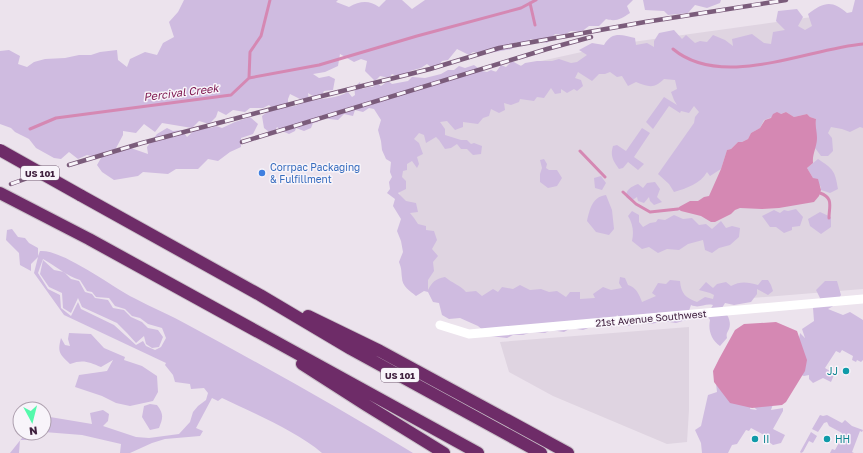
<svg xmlns="http://www.w3.org/2000/svg" width="863" height="453" viewBox="0 0 863 453" font-family="'Golos Text',sans-serif">
	<style>
		.built { fill: #dfd4e1 }
		.green { fill: #cfbbe0; fill-rule: evenodd }
		.water { fill: #d588b3 }
		.lines { fill: none; stroke-linecap: round; stroke-linejoin: round }
		.stream { stroke: #d588b3; stroke-width: 3 }
		.motorway-casing { stroke: #cac1c9; stroke-width: 14 }
		.minor { stroke: #fff; stroke-width: 9 }
		.motorway { stroke: #6e2c68; stroke-width: 12 }
		.rail-casing { stroke: #7b5c7b; stroke-width: 4.5 }
		.rail { stroke: #f8f4fa; stroke-width: 3; stroke-dasharray: 9; stroke-linecap: butt }
		.motorway-bridge-casing { stroke: #cac1c9; stroke-width: 14; stroke-linecap: butt }
		.motorway-bridge { stroke: #6e2c68; stroke-width: 12 }
		.shop-dot { fill: #3f7fe0; stroke: #f8f4fa; stroke-width: 1.5 }
		.culture-dot { fill: #0f9aa8; stroke: #f8f4fa; stroke-width: 1.5 }
		.labels { text-anchor: middle; dominant-baseline: central; stroke-width: 3; stroke-linejoin: round; paint-order: stroke }
		.shield { fill: #f8f4fa; stroke: #776077; stroke-width: 1 }
		.shield-label { font-size: 9px; font-weight: bold; fill: #40213f }
		.shop-label { font-size: 10px; fill: #366cbe; stroke: #f8f4fa; text-anchor: start }
		.street-label { font-size: 10px; fill: #40213f; stroke: #f8f4fa }
		.culture-label { font-size: 10px; fill: #0d838f; stroke: #f8f4fa; text-anchor: start }
		.water-label { font-size: 11px; font-style: italic; fill: #7f1851; stroke: #f8f4fa }
	</style>
	<rect width="100%" height="100%" fill="#ece3ed"/>
	<path class="built" d="M 812,17 L 863,41 L 863,289 L 481,320 L 414,282 L 385,105 L 451,81 L 618,44 Z
		M 689,327 L 689,410 L 687,442 L 667,444 L 553,396 L 509,372 L 500,342 Z"/>
	<path class="green" d="M 184,0 L 338,0 L 336,2 L 349,7 C 360,1 369,0 379,7 L 386,0 L 402,0 L 412,9 L 425,0 L 633,0 L 627,6 L 630,13 C 621,19 616,22 606,19 L 599,26 L 589,26 L 581,32 L 571,31 L 564,35 L 555,34 L 547,43 L 531,39 L 521,46 L 516,42 L 512,49 L 484,54 L 473,52 L 469,55 L 457,49 L 448,60 L 442,61 L 435,70 L 427,64 L 421,68 L 410,71 L 402,78 L 392,74 L 389,78 L 380,76 L 375,81 L 365,71 L 367,61 L 361,59 L 354,62 L 340,54 L 338,66 L 325,72 L 313,74 L 319,78 L 329,76 L 335,79 L 333,90 L 324,91 L 321,97 L 316,98 L 308,93 L 309,100 L 300,99 L 290,94 L 288,99 L 288,107 C 295,107 301,103 309,101 C 320,99 338,98 348,92 L 352,97 L 355,95 C 354,89 355,86 360,82 L 362,89 L 368,87 L 373,87 L 377,83 L 381,86 L 388,81 L 392,84 L 408,81 L 412,77 L 425,78 L 441,74 L 448,70 L 454,70 L 459,66 L 465,68 L 474,65 L 482,71 L 487,72 L 491,70 L 496,72 L 501,65 L 506,67 L 512,61 L 521,66 L 525,63 L 537,61 L 552,61 L 559,59 L 571,63 L 577,62 L 587,55 L 579,50 L 592,43 L 604,45 C 612,31 622,35 635,38 L 636,45 L 647,43 L 654,47 L 654,41 L 659,33 L 674,30 L 682,39 L 686,35 L 695,43 L 700,41 L 707,42 L 713,35 L 725,40 L 733,46 L 732,39 L 752,34 L 764,43 L 771,44 L 773,32 L 785,30 L 776,21 L 778,11 L 797,9 L 803,17 L 798,26 L 805,30 L 812,26 L 808,14 C 824,2 832,0 847,13 L 852,12 L 855,0 L 863,0 L 863,128 L 860,127 L 850,132 L 842,129 L 831,127 L 828,133 L 832,138 L 833,151 L 828,156 L 821,156 L 815,148 C 818,136 814,130 816,119 L 810,117 L 807,114 L 794,117 L 786,112 L 764,120 L 760,128 L 751,133 L 748,139 L 742,142 L 738,142 L 731,149 L 727,150 L 721,169 L 710,176 L 707,172 C 700,184 687,188 674,192 L 669,184 L 658,174 L 694,123 L 695,117 L 699,112 L 694,106 L 689,113 L 681,111 L 680,113 L 669,106 L 653,129 L 646,122 L 664,97 L 677,105 L 674,100 L 671,92 L 677,89 L 675,80 L 664,79 C 654,89 649,87 636,82 L 628,86 L 622,76 L 617,77 L 610,72 L 605,74 L 599,74 L 592,81 L 578,72 L 575,78 L 581,80 L 583,86 L 577,91 L 574,89 L 567,93 L 561,89 L 561,93 L 555,94 L 551,88 L 544,98 L 537,97 L 534,101 L 520,99 L 519,102 L 511,105 L 504,103 L 505,110 L 499,113 L 491,109 L 489,116 L 483,118 L 478,124 L 463,122 L 463,127 L 455,130 L 447,121 L 440,122 L 445,129 L 445,135 L 461,140 L 467,140 L 471,144 L 474,143 L 482,146 L 481,154 L 473,155 L 467,149 L 461,149 L 457,144 L 451,148 L 445,149 L 439,140 L 436,137 L 426,143 L 424,135 L 419,133 L 414,139 L 419,143 L 423,154 L 417,157 L 419,164 L 417,168 L 412,161 L 407,164 L 407,170 L 403,171 L 402,177 L 406,181 L 406,189 L 398,193 L 406,201 L 416,203 L 418,212 L 410,213 L 414,218 L 418,224 L 426,226 L 426,230 L 434,231 L 437,240 L 432,249 L 438,256 L 433,262 L 434,271 L 428,280 L 428,290 C 432,282 435,279 445,277 C 452,283 460,285 466,292 L 476,291 L 482,296 L 493,289 L 498,292 L 502,287 L 513,289 L 520,285 L 530,290 L 541,289 L 549,292 L 557,291 L 566,297 L 570,292 L 580,292 L 580,299 L 595,298 L 593,294 L 603,287 L 611,290 L 622,288 L 619,283 L 620,277 L 625,278 L 628,285 C 636,287 639,294 642,302 L 656,296 L 652,293 L 658,283 L 666,284 L 670,280 L 680,281 C 681,294 686,298 697,302 L 705,297 L 713,299 L 714,295 L 710,293 L 699,290 L 706,282 L 713,288 L 717,284 L 726,282 L 731,286 C 740,281 748,282 758,285 L 762,280 L 768,280 L 771,285 L 773,291 L 768,295 L 757,289 L 757,294 L 751,302 L 734,305 L 725,303 L 722,308 C 727,314 732,321 729,329 C 727,333 726,334 727,338 L 720,346 C 711,340 708,330 710,320 L 707,315 L 713,305 C 704,303 700,309 691,305 L 686,320 L 676,323 L 663,321 L 651,324 L 639,322 L 628,326 L 617,315 L 612,327 L 591,327 L 583,330 L 571,328 L 564,332 L 551,330 L 545,333 L 532,332 L 523,335 L 513,335 L 507,338 L 490,336 L 478,326 L 460,318 L 449,319 L 442,315 L 439,303 L 433,302 L 428,292 L 424,291 L 416,296 C 410,291 402,286 402,278 C 401,270 402,270 399,262 L 403,252 L 401,241 L 397,231 L 401,219 L 393,206 L 395,199 L 387,193 L 390,189 L 389,182 L 392,177 L 390,172 L 391,162 L 386,159 L 382,150 L 381,141 L 378,130 L 381,120 L 374,109 L 369,108 L 363,112 L 355,110 L 353,116 L 344,114 L 338,120 L 329,119 L 321,115 L 318,122 L 313,123 L 311,128 L 304,131 L 296,128 L 295,131 L 289,134 L 282,131 L 277,127 L 275,131 L 269,132 L 264,128 L 262,116 L 267,112 L 274,110 L 269,105 L 263,108 L 250,108 L 245,112 L 233,110 L 226,115 L 218,111 L 216,117 L 209,124 L 199,121 L 192,128 L 162,123 L 155,132 L 144,124 L 136,133 L 123,131 L 123,135 L 115,150 L 107,154 L 117,153 L 125,146 L 148,154 L 147,147 L 157,134 L 167,128 L 173,131 L 182,130 L 187,137 L 199,126 L 211,128 L 216,126 L 222,128 L 235,122 L 250,117 L 258,124 L 253,134 L 241,138 L 241,147 L 230,152 L 218,161 L 208,159 L 198,169 L 176,169 L 168,174 L 143,172 L 138,176 L 114,180 L 102,172 L 97,165 L 101,158 L 87,155 L 78,159 L 69,152 L 61,159 L 54,158 L 36,148 L 29,139 L 15,132 L 11,128 L 0,124 L 0,51 L 9,50 L 20,56 L 18,64 L 27,67 L 34,62 L 45,59 L 65,58 L 79,55 L 91,55 L 100,52 L 117,50 L 118,60 L 127,67 L 130,59 L 145,52 L 157,55 L 163,43 L 174,37 L 169,22 L 178,12 Z
		M 643,0 L 721,0 L 720,3 L 707,8 L 695,5 L 688,13 L 668,15 L 664,11 L 645,10 Z
		M 642,128 L 650,133 L 634,157 L 644,164 L 638,170 L 628,162 L 623,168 L 619,169 C 613,161 610,156 613,146 L 617,145 L 626,151 Z
		M 544,159 L 547,164 L 546,168 L 549,170 L 557,170 L 562,178 L 557,186 L 548,188 L 540,182 L 540,174 L 542,168 L 540,160 Z
		M 818,159 C 833,169 835,170 838,189 L 830,193 L 821,190 L 821,187 L 813,178 L 807,168 Z
		M 601,176 L 606,183 L 602,190 L 595,188 L 594,178 Z
		M 655,182 L 660,189 L 657,197 L 662,202 L 654,205 L 650,201 L 649,197 L 644,203 L 638,201 L 637,197 L 631,201 L 626,197 C 626,189 631,187 638,184 L 643,188 L 647,183 Z
		M 606,195 L 612,210 L 614,229 L 609,235 L 596,232 L 587,221 C 590,209 592,197 606,195 Z
		M 796,209 L 803,217 L 800,226 L 792,227 L 792,230 L 784,233 L 776,227 L 770,227 L 762,216 L 774,210 L 780,213 L 784,210 L 788,211 Z
		M 632,211 L 639,215 L 639,222 L 643,227 L 650,223 L 656,222 L 658,219 L 665,220 L 674,215 L 683,219 L 692,218 L 699,225 L 706,224 L 712,229 L 721,221 L 726,228 L 732,226 L 740,228 L 739,237 L 730,245 L 719,248 L 712,253 L 705,250 L 703,240 L 688,244 L 679,250 L 667,249 L 658,253 L 649,247 L 642,249 L 632,241 C 634,232 633,224 628,216 Z
		M 820,212 L 831,217 L 831,227 L 821,234 L 810,226 L 808,219 Z
		M 12,229 L 18,237 L 25,238 L 29,243 L 38,248 L 38,256 L 40,251 C 62,249 112,287 134,298 C 152,308 171,315 188,325 C 264,366 339,408 413,453 L 322,453 C 296,431 253,413 222,398 L 218,401 L 212,398 L 196,428 L 203,431 L 200,436 L 165,439 L 152,443 L 130,453 L 120,453 L 121,444 L 82,435 L 44,432 L 44,416 L 92,424 L 90,413 L 103,410 L 109,414 L 108,421 L 103,426 L 136,437 L 149,438 L 179,434 L 190,422 L 193,412 L 198,406 L 206,400 L 208,393 L 204,388 L 191,389 L 190,384 L 175,382 L 173,375 L 165,365 L 166,363 L 64,315 L 34,273 L 38,257 L 31,264 L 31,271 L 20,265 L 19,253 L 6,240 L 7,230 ZM 43,259 C 54,265 67,276 80,280 L 87,291 L 92,292 L 96,297 L 109,298 L 115,306 L 125,309 L 132,316 L 140,318 L 148,324 L 162,328 L 166,338 L 161,347 L 155,350 L 146,346 L 143,341 L 136,345 L 114,325 L 81,309 L 78,302 L 71,316 L 61,308 L 60,295 L 48,289 L 38,273 Z
		M 43,260 L 54,270 L 64,272 L 71,279 L 79,281 L 85,292 L 92,294 L 95,298 L 108,300 L 113,308 L 124,310 L 131,317 L 142,322 L 148,328 L 158,330 L 163,337 L 159,347 L 152,348 L 146,344 L 144,336 L 136,343 L 127,333 L 117,323 L 82,307 L 78,298 L 71,313 L 63,308 L 62,293 L 49,287 L 40,274 Z
		M 825,281 L 837,281 L 841,295 L 835,305 L 828,309 L 843,315 L 850,312 L 863,320 L 863,360 L 861,362 L 857,360 L 856,362 L 852,360 L 853,356 L 842,350 L 840,353 L 836,351 L 825,368 L 833,373 L 832,375 L 834,375 L 831,382 L 823,378 L 813,383 L 809,379 L 809,375 L 804,376 L 796,373 L 799,339 L 800,333 L 805,338 L 802,329 L 814,321 L 813,308 L 820,298 L 816,290 Z
		M 69,333 L 91,334 L 104,348 L 125,357 L 124,360 L 142,366 L 157,376 L 158,392 L 153,401 L 130,406 L 116,403 L 102,396 L 75,387 L 79,375 L 107,371 L 113,360 L 101,367 C 89,362 83,359 70,364 C 60,354 57,353 61,338 L 65,345 L 70,346 L 68,339 Z
		M 716,383 L 751,406 L 750,409 L 757,410 L 754,407 L 773,404 L 771,410 L 783,408 L 783,411 L 773,429 L 785,435 L 781,443 L 773,445 L 769,442 L 768,437 L 751,428 L 749,431 L 746,430 L 737,444 L 732,445 L 728,453 L 702,453 L 701,443 L 695,430 L 701,426 L 708,395 L 717,392 Z
		M 150,404 L 157,405 C 164,414 163,418 159,428 L 150,430 L 142,417 L 144,406 Z
		M 820,415 L 823,416 L 827,415 L 842,423 L 845,420 L 852,426 L 863,430 L 862,432 L 860,431 L 852,452 L 854,453 L 830,453 L 832,449 L 835,450 L 841,439 L 839,437 L 842,433 L 829,426 L 827,422 L 824,423 L 818,432 L 812,429 Z
		M 811,432 L 817,436 L 813,443 L 809,441 L 803,452 L 801,453 L 800,452 Z
		M 26,433 L 29,433 L 28,440 L 20,440 L 19,453 L 10,453 Z"/>
	<path class="water" d="M 777,112 L 781,114 L 786,112 L 794,117 L 807,114 L 810,117 L 816,119 C 815,127 817,131 817,138 C 817,147 812,154 813,163 L 807,168 L 813,178 L 818,179 L 821,190 L 819,196 L 814,202 L 779,208 L 762,209 L 740,208 L 735,210 L 731,214 L 715,222 L 711,222 L 701,216 L 681,211 L 678,209 L 679,207 L 690,201 L 698,201 L 704,197 L 709,196 L 721,169 L 727,150 L 731,149 L 738,142 L 742,142 L 748,139 L 751,133 L 760,128 L 765,120 L 771,118 L 773,114 Z
		M 776,322 L 797,331 L 807,360 L 805,371 L 786,402 L 782,405 L 752,408 L 730,403 L 714,382 L 713,371 L 719,359 L 735,330 L 744,324 Z"/>
	<g class="lines">
		<path class="stream" d="M 530,3 L 535,25
			M 673,49 C 722,90 807,49 863,44
			M 249,78 L 319,65 L 417,36 L 521,8 L 536,0
			M 30,129 L 56,118 L 231,95 L 249,78 L 250,52 L 261,36 L 270,0
			M 580,151 L 605,177
			M 623,192 L 636,204 L 650,212 L 678,209
			M 820,193 C 834,198 829,206 829,218"/>
		<g class="motorway-casing">
			<path id="motorway" d="M 0,193 L 89,239 L 478,453
				M 80,195 L 260,295 L 351,349 L 541,453
				M 308,316 L 380,351 L 568,453
				M 302,364 L 366,405 L 444,453"/>
		</g>
		<path class="minor" d="M 440,325 L 469,334 L 863,299"/>
		<use href="#motorway" class="motorway"/>
		<g class="rail-casing">
			<path id="rail" d="M 242,142 L 547,49 L 591,37
				M 69,165 L 142,143 L 310,99 L 430,69 L 499,48 L 645,22 L 786,0
				M 11,184 L 25,179"/>
		</g>
		<use href="#rail" class="rail"/>
		<g class="motorway-bridge-casing">
			<path id="motorway-bridge" d="M 0,150 L 80,195"/>
		</g>
		<use href="#motorway-bridge" class="motorway-bridge"/>
	</g>
	<circle class="shop-dot" cx="262" cy="173" r="4"/>
	<g class="culture-dot">
		<circle cx="846" cy="371" r="4"/>
		<circle cx="755" cy="439" r="4"/>
		<circle cx="827" cy="439" r="4"/>
	</g>
	<g class="labels">
		<g class="shield">
			<rect x="21" y="166" width="38" height="14" rx="3"/>
			<rect x="381" y="368" width="38" height="14" rx="3"/>
		</g>
		<g class="shield-label">
			<text x="40" y="173">US 101</text>
			<text x="400" y="375">US 101</text>
		</g>
		<g class="shop-label">
			<text x="270" y="167">Corrpac Packaging<tspan x="270" dy="12">&amp; Fulfillment</tspan></text>
		</g>
		<g class="street-label">
			<text transform="translate(651 318) rotate(-5)">21st Avenue Southwest</text>
		</g>
		<g class="culture-label">
			<text x="838" y="371" text-anchor="end">JJ</text>
			<text x="763" y="439">II</text>
			<text x="835" y="439">HH</text>
		</g>
		<g class="water-label">
			<text transform="translate(181 92) rotate(-7)">Percival Creek</text>
		</g>
	</g>
	<g transform="translate(32 421) rotate(173)"><circle r="19" fill="#f8f4fa" stroke="#aea0af"/>
	<path d="M0-3L7 15L0 10L-7 15Z" fill="#55f9ac"/>
	<text y="-6" font-size="11" font-weight="bold" text-anchor="middle" fill="#40213f">N</text>
	</g>
</svg>
